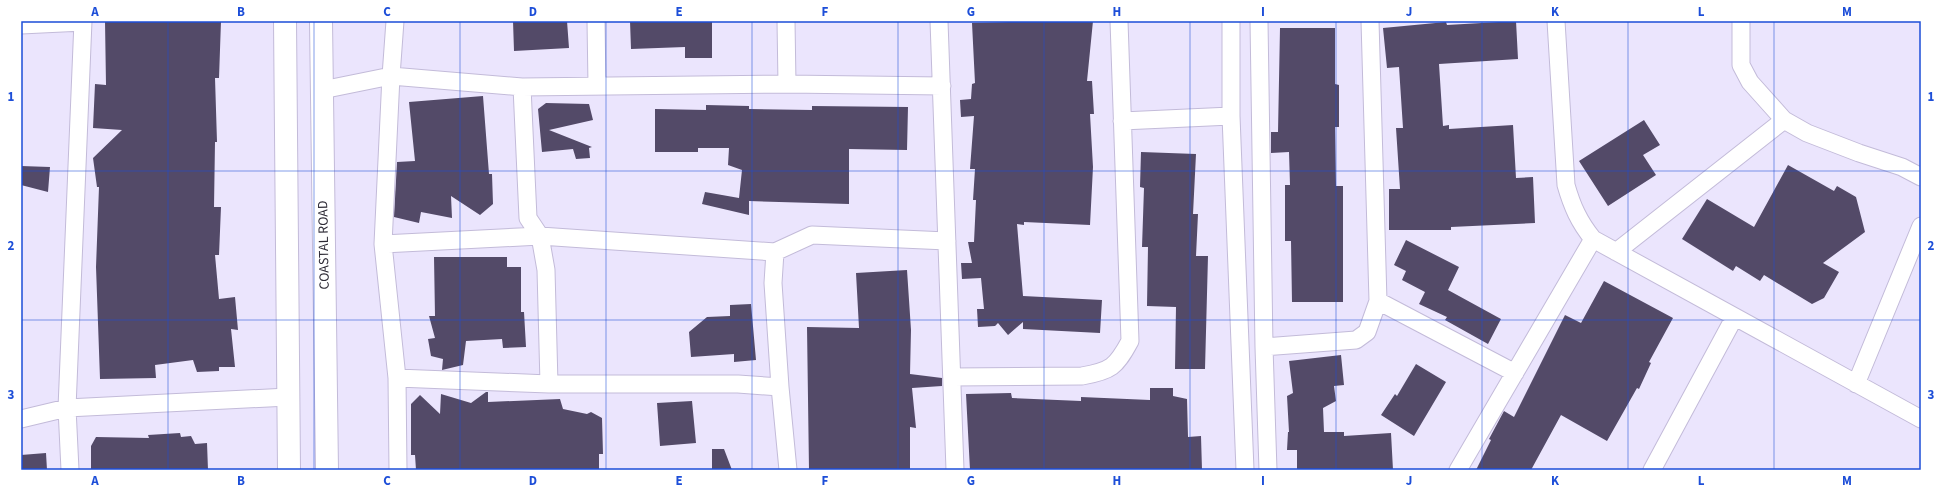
<svg xmlns="http://www.w3.org/2000/svg" width="1942" height="491" viewBox="0 0 1942 491" font-family="'Source Sans 3',sans-serif">
	<style>
		.building { fill: #534a68 }
		.lines { fill: none; stroke-linecap: round; stroke-linejoin: round }
		.street-casing { stroke: #c3bbd9; stroke-width: 19 }
		.highway-casing { stroke: #c3bbd9; stroke-width: 24 }
		.street { stroke: #fff; stroke-width: 17 }
		.highway { stroke: #fff; stroke-width: 22 }
		.grid { fill: none; stroke: #1d4ed8; stroke-width: 1; stroke-opacity: 0.55 }
		.labels { text-anchor: middle; dominant-baseline: central; stroke-width: 4; stroke-linejoin: round; paint-order: stroke }
		.street-label { font-size: 14px; fill: #2e2b36; stroke: #fff }
		.neatline { fill: none; stroke: #1d4ed8; stroke-width: 1.5 }
		.grid-label { font-size: 13px; text-anchor: middle; font-weight: bold; fill: #1d4ed8 }
	</style>
	<rect width="100%" height="100%" fill="#ebe5fd"/>
	<path class="building" d="M 105,21 L 221,21 L 219,78 L 215,78 L 217,142 L 215,142 L 214,207 L 221,207 L 219,255 L 215,255 L 219,299 L 235,297 L 238,330 L 231,329 L 235,367 L 219,367 L 219,371 L 197,372 L 193,360 L 155,365 L 156,378 L 100,379 L 96,267 L 99,187 L 97,187 L 93,158 L 122,130 L 93,128 L 95,84 L 106,85 Z
		M 513,21 L 567,21 L 569,48 L 514,51 Z
		M 630,21 L 712,21 L 712,58 L 685,58 L 685,47 L 631,49 Z
		M 1052,21 L 1093,21 L 1087,81 L 1092,81 L 1094,114 L 1090,114 L 1093,167 L 1090,225 L 1024,222 L 1024,225 L 1017,224 L 1023,296 L 1102,300 L 1100,333 L 1023,329 L 1023,322 L 1008,335 L 998,323 L 995,326 L 978,327 L 977,309 L 984,309 L 981,278 L 962,279 L 961,263 L 972,263 L 968,242 L 974,242 L 976,200 L 973,200 L 975,169 L 970,169 L 974,116 L 961,117 L 960,100 L 971,99 L 972,84 L 975,83 L 972,23 Z
		M 1516,21 L 1518,59 L 1439,64 L 1443,126 L 1449,125 L 1449,129 L 1513,125 L 1516,178 L 1533,177 L 1535,223 L 1451,227 L 1451,230 L 1389,230 L 1389,189 L 1400,189 L 1396,128 L 1403,128 L 1399,67 L 1387,68 L 1383,28 L 1446,22 L 1447,25 Z
		M 1280,28 L 1335,28 L 1335,84 L 1339,85 L 1339,127 L 1335,127 L 1336,186 L 1343,186 L 1343,302 L 1292,302 L 1291,241 L 1285,241 L 1285,185 L 1290,185 L 1289,152 L 1271,153 L 1271,132 L 1278,132 Z
		M 483,96 L 489,174 L 492,174 L 493,204 L 480,215 L 451,196 L 452,218 L 421,212 L 419,223 L 394,217 L 397,162 L 415,161 L 409,102 Z
		M 546,103 L 589,104 L 593,120 L 549,130 L 592,147 L 589,148 L 590,158 L 576,159 L 573,149 L 542,152 L 538,109 Z
		M 706,105 L 749,106 L 749,109 L 812,110 L 812,106 L 908,107 L 907,150 L 849,149 L 849,204 L 749,201 L 749,215 L 702,204 L 705,192 L 739,198 L 742,170 L 728,165 L 729,148 L 698,148 L 698,152 L 655,152 L 655,109 L 706,110 Z
		M 1644,120 L 1660,145 L 1643,155 L 1656,175 L 1608,206 L 1579,161 Z
		M 1141,152 L 1196,154 L 1193,214 L 1198,214 L 1196,256 L 1208,256 L 1205,369 L 1175,369 L 1176,307 L 1147,306 L 1148,247 L 1142,247 L 1144,188 L 1140,187 Z
		M 1788,165 L 1834,191 L 1837,186 L 1856,197 L 1865,232 L 1823,263 L 1839,272 L 1824,298 L 1812,304 L 1764,275 L 1760,281 L 1736,266 L 1733,271 L 1682,239 L 1707,199 L 1754,227 Z
		M 21,166 L 50,167 L 48,192 L 21,185 Z
		M 1406,240 L 1459,267 L 1448,290 L 1501,319 L 1488,344 L 1445,320 L 1447,317 L 1419,304 L 1425,292 L 1402,280 L 1406,271 L 1394,265 Z
		M 434,257 L 507,257 L 507,267 L 521,267 L 521,312 L 524,312 L 526,347 L 503,348 L 502,339 L 466,341 L 463,365 L 442,370 L 443,359 L 431,356 L 428,339 L 435,338 L 429,316 L 435,316 Z
		M 907,270 L 911,330 L 910,374 L 942,378 L 942,386 L 912,388 L 916,428 L 910,427 L 910,470 L 809,470 L 807,327 L 859,328 L 856,273 Z
		M 1604,281 L 1673,318 L 1649,362 L 1651,363 L 1639,389 L 1637,388 L 1607,441 L 1561,415 L 1531,470 L 1476,470 L 1491,440 L 1489,439 L 1504,411 L 1514,417 L 1565,315 L 1581,323 Z
		M 751,304 L 756,360 L 734,362 L 734,354 L 691,357 L 689,332 L 707,317 L 730,316 L 730,305 Z
		M 1341,355 L 1344,385 L 1334,386 L 1336,401 L 1323,408 L 1324,432 L 1344,432 L 1344,436 L 1391,433 L 1393,470 L 1297,470 L 1297,450 L 1287,450 L 1288,432 L 1289,432 L 1287,396 L 1293,393 L 1289,361 Z
		M 1416,364 L 1446,382 L 1414,436 L 1381,415 L 1395,394 L 1397,396 Z
		M 1150,388 L 1173,388 L 1173,396 L 1187,399 L 1188,437 L 1201,436 L 1202,470 L 970,470 L 966,394 L 1011,393 L 1012,398 L 1081,401 L 1081,397 L 1150,400 Z
		M 486,392 L 488,392 L 488,402 L 560,399 L 563,409 L 587,414 L 591,412 L 602,418 L 603,454 L 599,454 L 599,470 L 416,470 L 415,455 L 411,455 L 411,404 L 420,395 L 440,414 L 441,394 L 471,403 Z
		M 692,401 L 696,443 L 660,446 L 657,403 Z
		M 180,433 L 181,437 L 191,436 L 195,444 L 207,443 L 208,470 L 91,470 L 91,446 L 96,437 L 149,438 L 148,435 Z
		M 712,449 L 724,449 L 732,470 L 712,470 Z
		M 46,453 L 47,470 L 21,470 L 21,455 Z"/>
	<g class="lines">
		<g class="street-casing">
			<path id="street" d="M 395,21 L 391,76 L 383,244 L 397,378 L 398,470
				M 596,21 L 597,85
				M 786,21 L 787,84
				M 939,21 L 955,470
				M 1231,21 L 1231,116 L 1245,470
				M 1259,21 L 1264,347 L 1268,470
				M 1556,21 L 1566,185 C 1572,206 1579,222 1593,239 L 1921,419
				M 1741,21 L 1741,65 L 1750,82 L 1784,120 L 1807,133 L 1859,153 L 1902,167 L 1921,177
				M 21,25 L 83,22
				M 522,87 L 528,218 L 540,236 L 546,270 L 549,384
				M 322,90 L 391,76 L 522,87 L 787,84 L 942,86
				M 1122,121 L 1231,116
				M 383,244 L 540,236 L 775,252 L 812,235 L 947,241
				M 775,252 L 773,283 L 780,387
				M 1616,252 L 1784,120
				M 1378,301 L 1515,373
				M 1264,347 L 1356,340 L 1367,332 L 1378,301 L 1370,21
				M 952,377 L 1082,376 C 1111,371 1116,367 1130,341 L 1119,21
				M 397,378 L 549,384 L 738,384 L 780,387 L 788,470
				M 1856,384 L 1921,226
				M 21,419 L 67,408 L 288,397
				M 70,470 L 67,408 L 83,21
				M 1458,470 L 1593,239
				M 1652,470 L 1734,318"/>
		</g>
		<g class="highway-casing">
			<path id="highway" d="M 285,21 L 289,470
				M 321,21 L 327,470"/>
		</g>
		<use href="#street" class="street"/>
		<use href="#highway" class="highway"/>
	</g>
	<path class="grid" d="M 168,21 L 168,470M 314,21 L 314,470M 460,21 L 460,470M 606,21 L 606,470M 752,21 L 752,470M 898,21 L 898,470M 1044,21 L 1044,470M 1190,21 L 1190,470M 1336,21 L 1336,470M 1482,21 L 1482,470M 1628,21 L 1628,470M 1774,21 L 1774,470M 21,171 L 1921,171M 21,320 L 1921,320"/>
	<g class="labels">
		<g class="street-label">
			<text transform="translate(324 245) rotate(-91)">COASTAL ROAD</text>
		</g>
	</g>
	<rect width="1942" height="491" fill="none" stroke="#ffffff" stroke-width="44"/>
	<rect x="22" y="22" width="1898" height="447" class="neatline"/>
	<g class="grid-label">
		<text x="95" y="16">A</text>
		<text x="241" y="16">B</text>
		<text x="387" y="16">C</text>
		<text x="533" y="16">D</text>
		<text x="679" y="16">E</text>
		<text x="825" y="16">F</text>
		<text x="971" y="16">G</text>
		<text x="1117" y="16">H</text>
		<text x="1263" y="16">I</text>
		<text x="1409" y="16">J</text>
		<text x="1555" y="16">K</text>
		<text x="1701" y="16">L</text>
		<text x="1847" y="16">M</text>
		<text x="11" y="101">1</text>
		<text x="1931" y="101">1</text>
		<text x="11" y="250">2</text>
		<text x="1931" y="250">2</text>
		<text x="11" y="399">3</text>
		<text x="1931" y="399">3</text>
		<text x="95" y="485">A</text>
		<text x="241" y="485">B</text>
		<text x="387" y="485">C</text>
		<text x="533" y="485">D</text>
		<text x="679" y="485">E</text>
		<text x="825" y="485">F</text>
		<text x="971" y="485">G</text>
		<text x="1117" y="485">H</text>
		<text x="1263" y="485">I</text>
		<text x="1409" y="485">J</text>
		<text x="1555" y="485">K</text>
		<text x="1701" y="485">L</text>
		<text x="1847" y="485">M</text>
	</g>
</svg>
